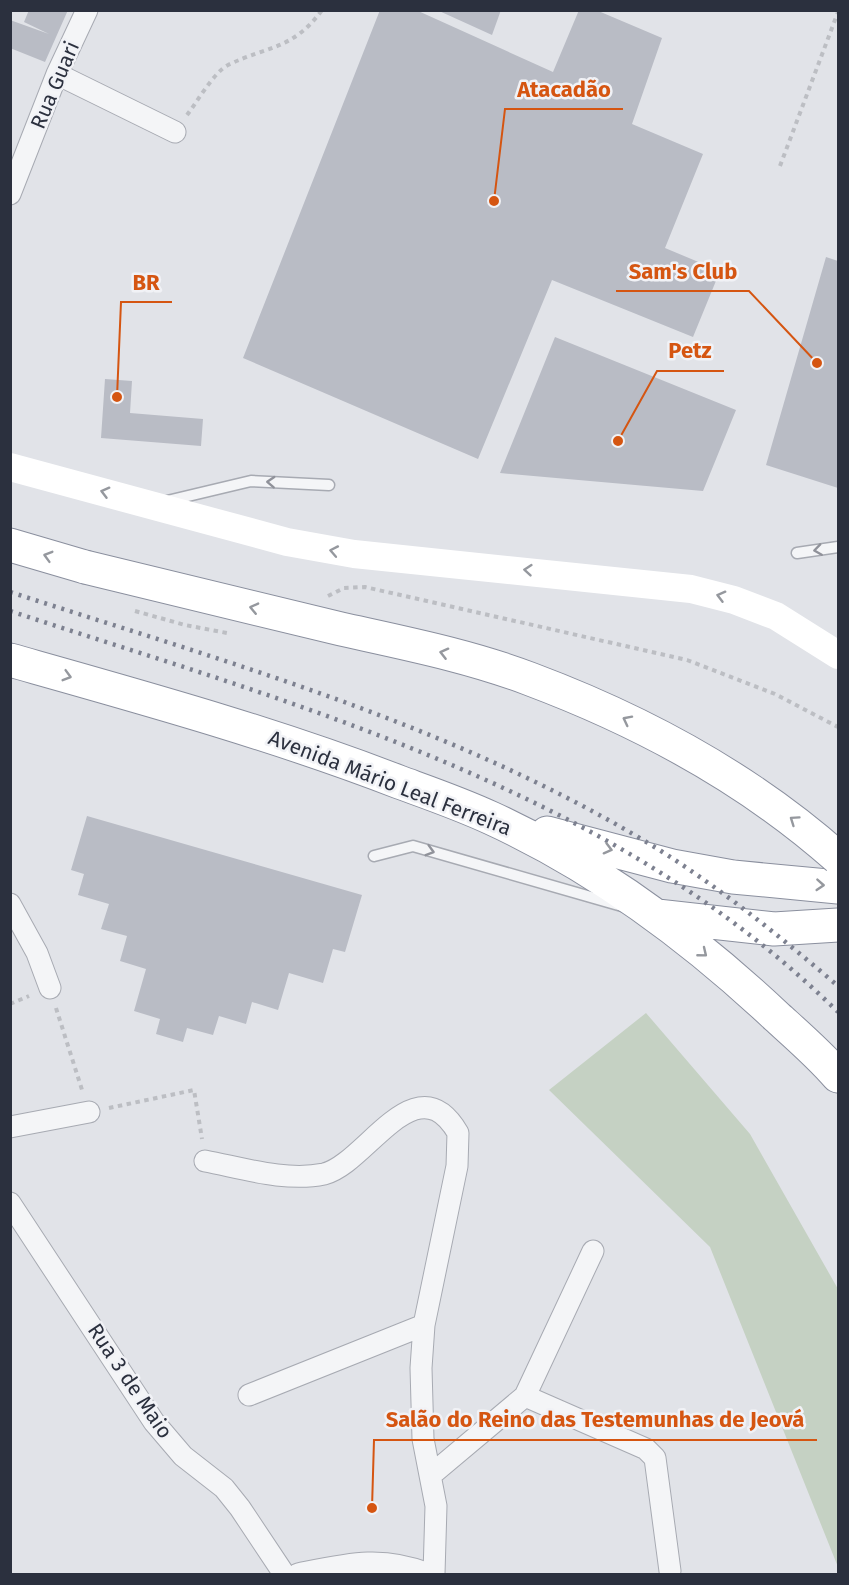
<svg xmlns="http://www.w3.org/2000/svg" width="849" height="1585" viewBox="0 0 849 1585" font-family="'Fira Sans',sans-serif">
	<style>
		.green { fill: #c5d1c3 }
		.building { fill: #b9bcc5 }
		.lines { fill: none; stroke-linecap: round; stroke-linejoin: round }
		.lane-casing { stroke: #a7aab2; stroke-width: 13 }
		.street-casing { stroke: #a7aab2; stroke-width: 23 }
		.highway-casing { stroke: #8a8f9e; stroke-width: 35 }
		.path { stroke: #bcbec3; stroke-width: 4; stroke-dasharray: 4.5 4.5; stroke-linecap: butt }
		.lane { stroke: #f4f5f7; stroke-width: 10 }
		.street { stroke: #f4f5f7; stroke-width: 21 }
		.secondary { stroke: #fff; stroke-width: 28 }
		.highway { stroke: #fff; stroke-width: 33 }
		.rail { stroke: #7d8190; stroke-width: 4.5; stroke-dasharray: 3 6; stroke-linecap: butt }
		.highway-bridge-casing { stroke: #8a8f9e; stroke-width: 35; stroke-linecap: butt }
		.highway-bridge { stroke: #fff; stroke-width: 33 }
		.oneway { stroke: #90929a }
		.oneway2 { stroke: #95989e }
		.labels { text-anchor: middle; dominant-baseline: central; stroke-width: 5; stroke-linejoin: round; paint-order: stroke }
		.street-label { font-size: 21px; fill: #2b303e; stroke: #f1f2f6 }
		.leader { fill: none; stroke: #d55511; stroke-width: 2 }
		.callout-dot { fill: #d55511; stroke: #f1f2f6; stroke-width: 2 }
		.callout-label { font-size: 22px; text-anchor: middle; font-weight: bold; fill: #d55511; stroke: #f1f2f6; stroke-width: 5; stroke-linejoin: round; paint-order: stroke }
	</style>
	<rect width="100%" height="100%" fill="#e1e3e8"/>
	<path class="green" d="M 646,1013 L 750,1134 L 838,1289 L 838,1567 L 710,1247 L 549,1090 Z"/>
	<path class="building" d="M 29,10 L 68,10 L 45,62 L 10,48 L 10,20 L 49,34 L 24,22 Z
		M 380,10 L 416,10 L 553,72 L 579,10 L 596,10 L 662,38 L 632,124 L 703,154 L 665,248 L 720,271 L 693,337 L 552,280 L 478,459 L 243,358 Z
		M 437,10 L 501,10 L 492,35 Z
		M 826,257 L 838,261 L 838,488 L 766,465 Z
		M 555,337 L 736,410 L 703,491 L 500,473 Z
		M 105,379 L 132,381 L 130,413 L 203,419 L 201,446 L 101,438 Z
		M 87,816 L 362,895 L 345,952 L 333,949 L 323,983 L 289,973 L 278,1010 L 252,1002 L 246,1024 L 219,1016 L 213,1035 L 187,1028 L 183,1042 L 156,1034 L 160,1019 L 134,1011 L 146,969 L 120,961 L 127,936 L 101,929 L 109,904 L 78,895 L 84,874 L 71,870 Z"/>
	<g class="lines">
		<g class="lane-casing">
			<path id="lane" d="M 167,501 L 251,481 L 329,485
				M 797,553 L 838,547
				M 374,856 L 413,846 L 622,906"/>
		</g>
		<g class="street-casing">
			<path id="street" d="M 57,74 L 175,132
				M 10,194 L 57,74 L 87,10
				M 10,904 L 37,953 L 50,988
				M 10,1127 L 89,1112
				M 205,1161 C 242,1168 286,1182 324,1174 C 366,1164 416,1061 458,1133 L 457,1166 L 424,1325 L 421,1368 L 423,1439 L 436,1506 L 434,1574
				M 10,1203 L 154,1422 L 183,1456 L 224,1488 L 240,1508 L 284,1574
				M 249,1395 L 424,1325
				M 525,1396 L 646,1449 L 655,1458 L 670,1571
				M 431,1475 L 525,1396 L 593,1251
				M 298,1574 C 347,1564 381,1555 429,1574"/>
		</g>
		<g class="highway-casing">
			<path id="highway" d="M 10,545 L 85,567
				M 10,660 C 141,697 272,733 399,782 C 429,793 461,804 491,818 C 598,867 692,937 777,1017 C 798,1036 820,1055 838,1076
				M 547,833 L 672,866 L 733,877 L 838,887
				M 657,916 L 774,929 L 838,925"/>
		</g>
		<path class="path" d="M 187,115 C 197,102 214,72 228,65 C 267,46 293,50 322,10
			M 780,166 L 838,12
			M 328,596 L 344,588 L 365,587 L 687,660 L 775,694 L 838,727
			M 135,611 L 185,625 L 227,633
			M 10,1004 L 29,996
			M 56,1008 L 83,1093
			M 109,1108 L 194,1090 L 202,1139"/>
		<use href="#lane" class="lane"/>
		<use href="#street" class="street"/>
		<path class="secondary" d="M 10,467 L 287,542 L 354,554 L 691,589 L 734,600 L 776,616 L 838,655"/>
		<use href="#highway" class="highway"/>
		<path class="rail" d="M 10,592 C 232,664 462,727 661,851 C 724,891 782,938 838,986
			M 10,611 C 304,707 611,789 838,1012"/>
		<g class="highway-bridge-casing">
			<path id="highway-bridge" d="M 85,567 C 171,588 256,609 341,629 C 404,643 470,656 530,679 C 642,721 748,778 838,858"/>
		</g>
		<use href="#highway-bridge" class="highway-bridge"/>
	</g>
	<defs><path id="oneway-chevron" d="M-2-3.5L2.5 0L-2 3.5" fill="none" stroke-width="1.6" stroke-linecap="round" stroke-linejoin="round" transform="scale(1.5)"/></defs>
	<g class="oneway">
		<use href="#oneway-chevron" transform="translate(271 482) rotate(-177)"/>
		<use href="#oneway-chevron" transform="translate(818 550) rotate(172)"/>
		<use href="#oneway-chevron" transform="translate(430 851) rotate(16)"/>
	</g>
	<g class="oneway2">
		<use href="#oneway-chevron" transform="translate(105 492) rotate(-165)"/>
		<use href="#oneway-chevron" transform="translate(334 551) rotate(-169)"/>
		<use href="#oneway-chevron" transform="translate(48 556) rotate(-164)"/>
		<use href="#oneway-chevron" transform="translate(528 570) rotate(-175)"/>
		<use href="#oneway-chevron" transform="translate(721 596) rotate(-165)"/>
		<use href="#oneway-chevron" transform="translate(254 608) rotate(-167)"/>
		<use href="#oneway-chevron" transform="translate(444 653) rotate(-166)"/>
		<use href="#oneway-chevron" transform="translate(67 676) rotate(16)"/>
		<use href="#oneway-chevron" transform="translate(627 720) rotate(-153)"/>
		<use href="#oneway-chevron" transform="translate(794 820) rotate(-145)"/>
		<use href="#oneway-chevron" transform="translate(608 849) rotate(15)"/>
		<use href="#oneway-chevron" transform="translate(820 885) rotate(4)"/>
		<use href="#oneway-chevron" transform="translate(703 953) rotate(39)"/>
	</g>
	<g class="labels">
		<g class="street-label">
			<text transform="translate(55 85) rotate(-67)">Rua Guari</text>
			<text transform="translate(390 783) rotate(21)">Avenida Mário Leal Ferreira</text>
			<text transform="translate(130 1381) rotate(56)">Rua 3 de Maio</text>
		</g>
	</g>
	<path class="leader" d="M494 201L505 109H623M817 363L749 291H616M117 397L121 302H172M618 441L657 371H724M372 1508L374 1440H817"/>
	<g class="callout-dot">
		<circle cx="494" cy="201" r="6"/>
		<circle cx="817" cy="363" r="6"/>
		<circle cx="117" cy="397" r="6"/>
		<circle cx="618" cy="441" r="6"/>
		<circle cx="372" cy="1508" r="6"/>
	</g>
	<g class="callout-label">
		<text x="564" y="97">Atacadão</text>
		<text x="683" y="279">Sam's Club</text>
		<text x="146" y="290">BR</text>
		<text x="690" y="358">Petz</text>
		<text x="595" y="1427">Salão do Reino das Testemunhas de Jeová</text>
	</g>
	<rect width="849" height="1585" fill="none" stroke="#2b303e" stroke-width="24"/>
</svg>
